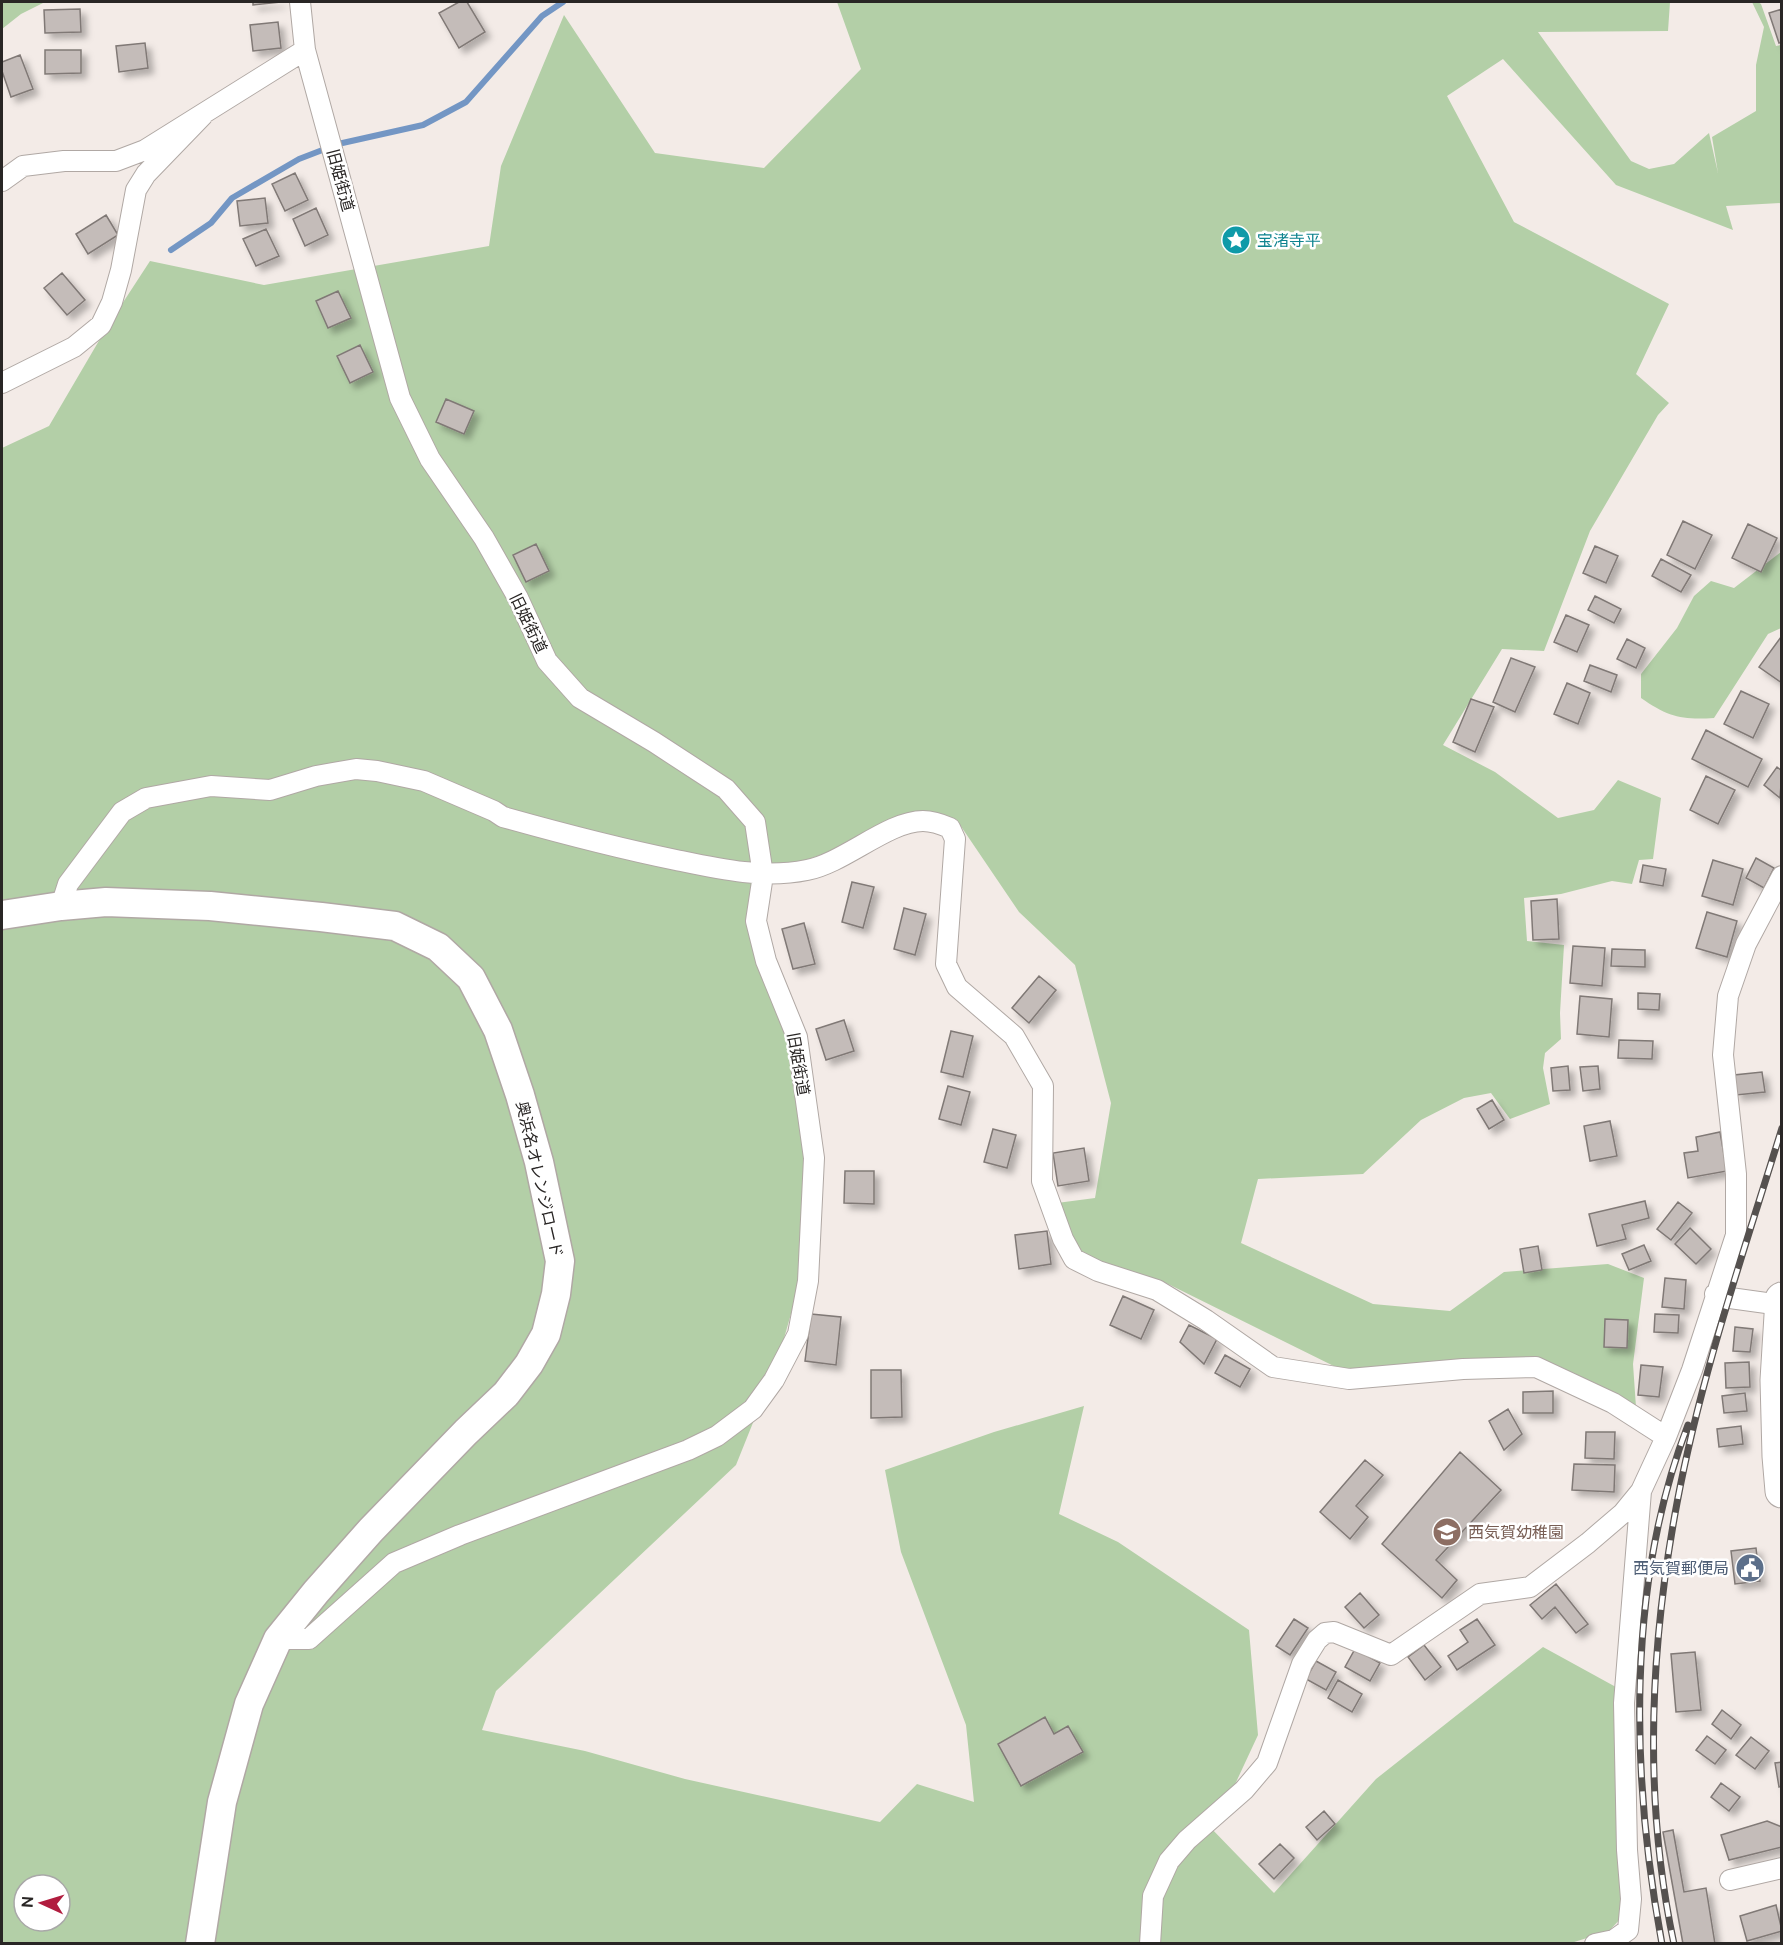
<svg xmlns="http://www.w3.org/2000/svg" width="1783" height="1945" viewBox="0 0 1783 1945" font-family="Ubuntu,'Noto Sans JP',sans-serif">
	<style>
		.green { fill: #b3cfa7; fill-rule: evenodd }
		.lines { fill: none; stroke-linecap: round; stroke-linejoin: round }
		.stream { stroke: #7396c4; stroke-width: 6 }
		.building { fill: #c4bcb9; stroke: #807976; stroke-width: 1.5; filter: url(#shadow) }
		.street-casing { stroke: #b0a8a4; stroke-width: 22 }
		.secondary-casing { stroke: #b0a8a4; stroke-width: 31 }
		.highway-casing { stroke: #b0a8a4; stroke-width: 35 }
		.street { stroke: #fff; stroke-width: 20 }
		.secondary { stroke: #fff; stroke-width: 28 }
		.highway { stroke: #fff; stroke-width: 33 }
		.rail-casing { stroke: #55514f; stroke-width: 7 }
		.rail { stroke: #fff; stroke-width: 4.5; stroke-dasharray: 14; stroke-linecap: butt }
		.labels { text-anchor: middle; dominant-baseline: central; stroke-width: 5; stroke-linejoin: round; paint-order: stroke }
		.street-label { font-size: 16px; fill: #292625; stroke: #fff }
		.culture-label { font-size: 16px; fill: #0d838f; stroke: #fff; text-anchor: start }
		.education-label { font-size: 16px; fill: #785e54; stroke: #fff; text-anchor: start }
		.service-label { font-size: 16px; fill: #4e5e75; stroke: #fff; text-anchor: end }
	</style>
	<defs>
		<filter id="shadow"><feDropShadow dx="5.5" dy="5.5" stdDeviation="3" flood-color="#0004"/></filter>
	</defs>
	<rect width="100%" height="100%" fill="#f3ebe7"/>
	<path class="green" d="M 2,2 L 45,2 L 21,14 L 2,29 Z
		M 837,2 L 1670,2 L 1668,31 L 1538,32 L 1631,161 L 1649,169 L 1674,164 L 1709,133 L 1718,173 L 1712,137 L 1756,111 L 1756,65 L 1764,27 L 1752,2 L 1758,2 L 1761,4 L 1776,46 L 1781,45 L 1781,203 L 1726,206 L 1733,230 L 1616,185 L 1503,59 L 1447,96 L 1514,222 L 1669,304 L 1636,374 L 1669,403 L 1658,415 L 1590,531 L 1544,651 L 1502,649 L 1443,745 L 1495,772 L 1558,818 L 1594,810 L 1618,780 L 1661,798 L 1653,859 L 1639,860 L 1632,884 L 1612,881 L 1561,894 L 1524,898 L 1527,941 L 1564,945 L 1560,1013 L 1561,1039 L 1545,1053 L 1543,1068 L 1550,1104 L 1510,1119 L 1491,1093 L 1464,1098 L 1421,1120 L 1363,1174 L 1258,1179 L 1241,1243 L 1373,1304 L 1450,1311 L 1504,1272 L 1608,1264 L 1644,1278 L 1633,1364 L 1636,1407 L 1536,1364 L 1358,1378 L 1166,1283 L 1074,1259 L 1057,1203 L 1095,1198 L 1111,1103 L 1075,965 L 1019,912 L 956,819 L 912,823 L 763,875 L 758,905 L 811,1130 L 802,1275 L 777,1363 L 736,1465 L 496,1691 L 482,1730 L 585,1751 L 685,1779 L 880,1822 L 917,1784 L 974,1802 L 966,1725 L 901,1552 L 885,1470 L 994,1432 L 1084,1406 L 1059,1514 L 1118,1542 L 1249,1630 L 1258,1735 L 1224,1808 L 1208,1825 L 1274,1893 L 1376,1779 L 1543,1647 L 1625,1692 L 1623,1916 L 1609,1931 L 1568,1944 L 2,1943 L 2,448 L 49,426 L 107,327 L 150,261 L 264,285 L 489,246 L 501,166 L 564,15 L 655,153 L 764,168 L 861,69 ZM 24,1885 L 60,1885 L 60,1921 L 24,1921 Z
		M 1781,552 L 1781,628 L 1768,634 L 1714,718 C 1682,720 1668,717 1641,698 L 1641,674 L 1677,628 L 1694,596 L 1711,581 L 1734,588 Z"/>
	<g class="lines">
		<path class="stream" d="M 171,250 L 211,223 L 232,198 L 299,159 L 338,144 L 423,125 L 466,102 L 542,16 L 563,2"/>
	</g>
	<path class="building" d="M 253,2 L 281,2 L 253,5 Z
		M 459,2 L 467,2 L 485,32 L 459,48 L 439,13 Z
		M 80,9 L 81,32 L 45,33 L 44,10 Z
		M 1782,9 L 1782,42 L 1779,43 L 1769,13 Z
		M 278,22 L 281,48 L 253,51 L 250,25 Z
		M 145,43 L 148,68 L 119,72 L 116,46 Z
		M 45,50 L 81,50 L 81,73 L 45,74 Z
		M 20,55 L 33,89 L 11,97 L 2,71 L 2,62 Z
		M 295,173 L 308,200 L 285,211 L 272,184 Z
		M 265,198 L 268,223 L 240,226 L 237,201 Z
		M 316,208 L 328,235 L 305,246 L 293,219 Z
		M 106,215 L 118,235 L 88,254 L 76,234 Z
		M 266,229 L 279,256 L 256,266 L 243,239 Z
		M 62,273 L 85,300 L 67,315 L 44,288 Z
		M 338,291 L 351,318 L 328,328 L 316,301 Z
		M 360,345 L 373,372 L 350,383 L 337,356 Z
		M 446,399 L 474,411 L 464,434 L 436,422 Z
		M 1683,521 L 1712,535 L 1695,569 L 1667,555 Z
		M 1748,524 L 1777,538 L 1761,572 L 1732,558 Z
		M 536,544 L 549,571 L 526,582 L 513,555 Z
		M 1595,546 L 1618,556 L 1606,583 L 1583,573 Z
		M 1661,559 L 1691,575 L 1681,592 L 1652,576 Z
		M 1595,596 L 1621,609 L 1614,623 L 1588,610 Z
		M 1566,615 L 1589,625 L 1577,652 L 1554,642 Z
		M 1781,637 L 1782,637 L 1782,683 L 1759,667 Z
		M 1627,639 L 1645,648 L 1636,668 L 1617,659 Z
		M 1511,658 L 1535,667 L 1515,712 L 1493,702 Z
		M 1590,665 L 1617,675 L 1611,692 L 1584,681 Z
		M 1567,683 L 1590,693 L 1578,724 L 1554,714 Z
		M 1741,691 L 1769,704 L 1753,738 L 1724,724 Z
		M 1471,699 L 1494,707 L 1475,752 L 1453,742 Z
		M 1706,730 L 1762,759 L 1748,787 L 1692,759 Z
		M 1777,767 L 1782,771 L 1780,798 L 1764,785 Z
		M 1706,776 L 1735,790 L 1718,824 L 1690,810 Z
		M 1756,858 L 1774,868 L 1764,888 L 1746,878 Z
		M 1713,860 L 1743,869 L 1733,905 L 1702,896 Z
		M 1643,865 L 1666,869 L 1663,886 L 1640,882 Z
		M 852,882 L 874,887 L 863,928 L 842,922 Z
		M 1557,899 L 1559,939 L 1533,940 L 1531,901 Z
		M 904,908 L 926,914 L 915,955 L 894,949 Z
		M 1707,912 L 1737,921 L 1727,957 L 1696,948 Z
		M 804,923 L 815,964 L 793,969 L 782,929 Z
		M 1573,946 L 1605,948 L 1602,986 L 1570,983 Z
		M 1612,949 L 1645,950 L 1645,967 L 1611,966 Z
		M 1039,976 L 1056,990 L 1029,1023 L 1012,1008 Z
		M 1638,993 L 1660,994 L 1659,1010 L 1638,1009 Z
		M 1580,996 L 1612,999 L 1609,1037 L 1577,1034 Z
		M 844,1020 L 854,1051 L 826,1060 L 816,1029 Z
		M 951,1031 L 973,1036 L 963,1077 L 941,1072 Z
		M 1619,1040 L 1653,1041 L 1652,1059 L 1618,1058 Z
		M 1568,1066 L 1570,1090 L 1553,1091 L 1551,1068 Z
		M 1598,1066 L 1600,1089 L 1583,1091 L 1580,1067 Z
		M 1762,1072 L 1765,1092 L 1736,1095 L 1734,1075 Z
		M 948,1086 L 970,1092 L 961,1125 L 939,1119 Z
		M 1492,1100 L 1504,1120 L 1489,1129 L 1477,1109 Z
		M 1610,1121 L 1617,1156 L 1590,1161 L 1584,1126 Z
		M 993,1129 L 1016,1135 L 1007,1168 L 984,1162 Z
		M 1720,1132 L 1727,1171 L 1688,1178 L 1684,1153 L 1698,1151 L 1696,1137 Z
		M 1084,1148 L 1089,1181 L 1058,1186 L 1053,1153 Z
		M 845,1171 L 874,1171 L 874,1204 L 844,1203 Z
		M 1645,1201 L 1649,1218 L 1622,1225 L 1626,1239 L 1597,1246 L 1589,1214 Z
		M 1678,1202 L 1692,1213 L 1671,1240 L 1657,1229 Z
		M 1690,1228 L 1711,1249 L 1696,1264 L 1675,1244 Z
		M 1047,1231 L 1051,1264 L 1019,1269 L 1015,1235 Z
		M 1644,1245 L 1651,1261 L 1629,1270 L 1622,1254 Z
		M 1538,1246 L 1542,1270 L 1524,1273 L 1520,1249 Z
		M 1665,1278 L 1686,1280 L 1684,1309 L 1662,1307 Z
		M 1123,1296 L 1154,1310 L 1141,1339 L 1110,1325 Z
		M 811,1314 L 841,1317 L 836,1365 L 805,1361 Z
		M 1655,1314 L 1679,1315 L 1678,1333 L 1654,1332 Z
		M 1605,1319 L 1628,1320 L 1627,1348 L 1604,1347 Z
		M 1189,1325 L 1217,1339 L 1204,1364 L 1180,1342 Z
		M 1735,1327 L 1753,1329 L 1750,1352 L 1733,1351 Z
		M 1225,1355 L 1250,1369 L 1240,1387 L 1215,1373 Z
		M 1749,1362 L 1750,1387 L 1726,1388 L 1725,1363 Z
		M 1641,1365 L 1663,1367 L 1659,1397 L 1638,1395 Z
		M 871,1370 L 901,1370 L 902,1417 L 871,1418 Z
		M 1553,1391 L 1553,1413 L 1523,1413 L 1523,1392 Z
		M 1745,1393 L 1747,1411 L 1724,1413 L 1722,1396 Z
		M 1508,1409 L 1522,1434 L 1504,1450 L 1489,1421 Z
		M 1741,1426 L 1743,1444 L 1719,1447 L 1717,1429 Z
		M 1586,1432 L 1615,1432 L 1614,1459 L 1585,1458 Z
		M 1460,1452 L 1501,1490 L 1436,1560 L 1457,1580 L 1442,1598 L 1382,1544 Z
		M 1365,1460 L 1383,1475 L 1356,1506 L 1368,1517 L 1350,1539 L 1320,1512 Z
		M 1574,1464 L 1615,1465 L 1614,1492 L 1572,1490 Z
		M 1756,1548 L 1760,1581 L 1735,1584 L 1731,1551 Z
		M 1556,1584 L 1588,1624 L 1576,1633 L 1555,1607 L 1542,1619 L 1530,1605 Z
		M 1360,1593 L 1379,1615 L 1364,1628 L 1345,1607 Z
		M 1294,1619 L 1308,1628 L 1290,1655 L 1276,1646 Z
		M 1477,1619 L 1495,1645 L 1457,1670 L 1448,1656 L 1468,1642 L 1460,1630 Z
		M 1424,1645 L 1441,1667 L 1425,1680 L 1408,1657 Z
		M 1355,1649 L 1380,1663 L 1370,1681 L 1345,1667 Z
		M 1695,1652 L 1701,1710 L 1676,1712 L 1671,1654 Z
		M 1316,1661 L 1336,1672 L 1326,1690 L 1306,1679 Z
		M 1338,1680 L 1362,1694 L 1352,1712 L 1328,1698 Z
		M 1722,1710 L 1741,1725 L 1731,1739 L 1712,1724 Z
		M 1045,1717 L 1054,1734 L 1068,1726 L 1083,1752 L 1021,1786 L 998,1744 Z
		M 1707,1736 L 1726,1750 L 1715,1764 L 1696,1750 Z
		M 1751,1737 L 1769,1751 L 1755,1769 L 1736,1755 Z
		M 1782,1762 L 1782,1786 L 1779,1787 L 1775,1763 Z
		M 1721,1783 L 1740,1797 L 1729,1811 L 1711,1797 Z
		M 1324,1811 L 1335,1824 L 1317,1840 L 1306,1827 Z
		M 1767,1821 L 1782,1827 L 1782,1847 L 1729,1860 L 1721,1835 Z
		M 1673,1830 L 1684,1892 L 1706,1888 L 1715,1944 L 1683,1944 L 1663,1832 Z
		M 1280,1844 L 1294,1858 L 1274,1879 L 1259,1864 Z
		M 1776,1905 L 1782,1931 L 1747,1941 L 1740,1916 Z"/>
	<g class="lines">
		<g class="street-casing">
			<path id="street" d="M 2,181 L 23,166 L 64,161 L 116,161 L 145,150 L 305,50
				M 2,383 L 74,347 L 101,325 L 112,302 L 121,270 L 136,190 L 146,174 L 203,115
				M 61,906 L 68,884 L 122,812 L 146,798 L 211,786 L 270,790 L 316,776 L 356,769 L 377,771 L 424,781 L 494,811 L 503,817 C 560,833 617,848 676,860 C 719,869 763,879 807,870 C 844,863 888,821 923,821 C 933,821 941,824 950,828 L 955,839 L 946,964 L 957,987 L 1014,1036 L 1043,1086 L 1042,1181 L 1063,1239 L 1074,1259 L 1098,1271 L 1157,1290 L 1206,1320 L 1273,1367 L 1349,1379 L 1463,1369 L 1536,1367 L 1613,1403 L 1666,1437
				M 1715,1294 L 1730,1298 L 1781,1305
				M 278,1639 L 309,1639 L 394,1563 L 460,1535 L 688,1450 L 717,1436 L 753,1409 L 774,1380 L 798,1334 L 808,1281 L 814,1158 L 797,1037 L 766,961 L 756,921 L 763,875 L 755,822 L 726,789 L 654,742 L 580,698 L 547,661 L 518,598 L 484,538 L 430,459 L 400,398 L 305,50 L 300,2
				M 1730,1880 L 1782,1868
				M 1150,1944 L 1153,1896 L 1169,1861 L 1187,1840 L 1244,1790 L 1267,1763 L 1302,1664 L 1317,1640 L 1325,1633 L 1334,1632 L 1391,1655 L 1480,1594 L 1530,1587 L 1588,1543 L 1623,1513 L 1641,1491
				M 1595,1944 L 1614,1940 L 1628,1930 L 1631,1899 L 1627,1850 L 1624,1703 L 1641,1491 L 1666,1437 L 1692,1370 L 1736,1235 L 1736,1174 L 1723,1055 L 1728,996 L 1746,944 L 1782,876"/>
		</g>
		<g class="secondary-casing">
			<path id="secondary" d="M 2,915 L 61,906 L 106,902 L 210,906 L 321,917 L 395,926 L 438,947 L 471,978 L 498,1030 L 520,1095 L 539,1162 L 560,1261 L 556,1294 L 546,1334 L 529,1364 L 506,1394 L 466,1432 L 371,1530 L 316,1592 L 278,1639 L 249,1704 L 222,1802 L 200,1944"/>
		</g>
		<g class="highway-casing">
			<path id="highway" d="M 1782,1299 L 1777,1380 L 1779,1456 L 1782,1491"/>
		</g>
		<use href="#street" class="street"/>
		<use href="#secondary" class="secondary"/>
		<use href="#highway" class="highway"/>
		<g class="rail-casing">
			<path id="rail" d="M 1662,1944 C 1631,1777 1626,1585 1688,1425
				M 1674,1944 C 1643,1799 1650,1647 1677,1503 C 1701,1375 1744,1251 1782,1128"/>
		</g>
		<use href="#rail" class="rail"/>
	</g>
	<defs>
		<g id="sight-disc" transform="scale(1.5)"><circle r="9.5" fill="#0f9aa8" stroke="#fff"/><path d="M0-6L1.8-2.2L6-1.7L2.9 1.2L3.7 5.4L0 3.3L-3.7 5.4L-2.9 1.2L-6-1.7L-1.8-2.2Z" fill="#fff"/></g>
		<g id="school-disc" transform="scale(1.5)"><circle r="9.5" fill="#8d6e63" stroke="#fff"/><path d="M0-5L7-2L0 1L-7-2ZM-4 1L0 2.5L4 1V4Q0 6-4 4Z" fill="#fff"/></g>
		<g id="civic-disc" transform="scale(1.5)"><circle r="9.5" fill="#5c6f8a" stroke="#fff"/><path d="M-.6-6.5H3V-4.5H.6V-3L4-1V1h2V6H-6V1h2V-1L-.6-3ZM-1.2 2.5V6h2.4V2.5Z" fill="#fff"/></g>
	</defs>
	<g fill-rule="evenodd">
		<use href="#sight-disc" x="1236" y="240"/>
		<use href="#school-disc" x="1447" y="1532"/>
		<use href="#civic-disc" x="1750" y="1568"/>
	</g>
	<g class="labels">
		<g class="street-label">
			<text transform="translate(341 180) rotate(75)">旧姫街道</text>
			<text transform="translate(529 623) rotate(64)">旧姫街道</text>
			<text transform="translate(799 1064) rotate(80)">旧姫街道</text>
			<text transform="translate(540 1179) rotate(77)">奥浜名オレンジロード</text>
		</g>
		<g class="culture-label">
			<text x="1257" y="240">宝渚寺平</text>
		</g>
		<g class="education-label">
			<text x="1468" y="1532">西気賀幼稚園</text>
		</g>
		<g class="service-label">
			<text x="1729" y="1568">西気賀郵便局</text>
		</g>
	</g>
	<rect width="1783" height="1945" fill="none" stroke="#292625" stroke-width="6"/>
	<g transform="translate(42 1903) rotate(274)"><circle r="28" fill="#ffffff" stroke="#a9a8a8" stroke-width="1.5"/>
	<path d="M0-4.5L10 22L0 15L-10 22Z" fill="#b11d3f"/>
	<text y="-9" font-size="16" font-weight="bold" text-anchor="middle" fill="#292625">N</text>
	</g>
</svg>
